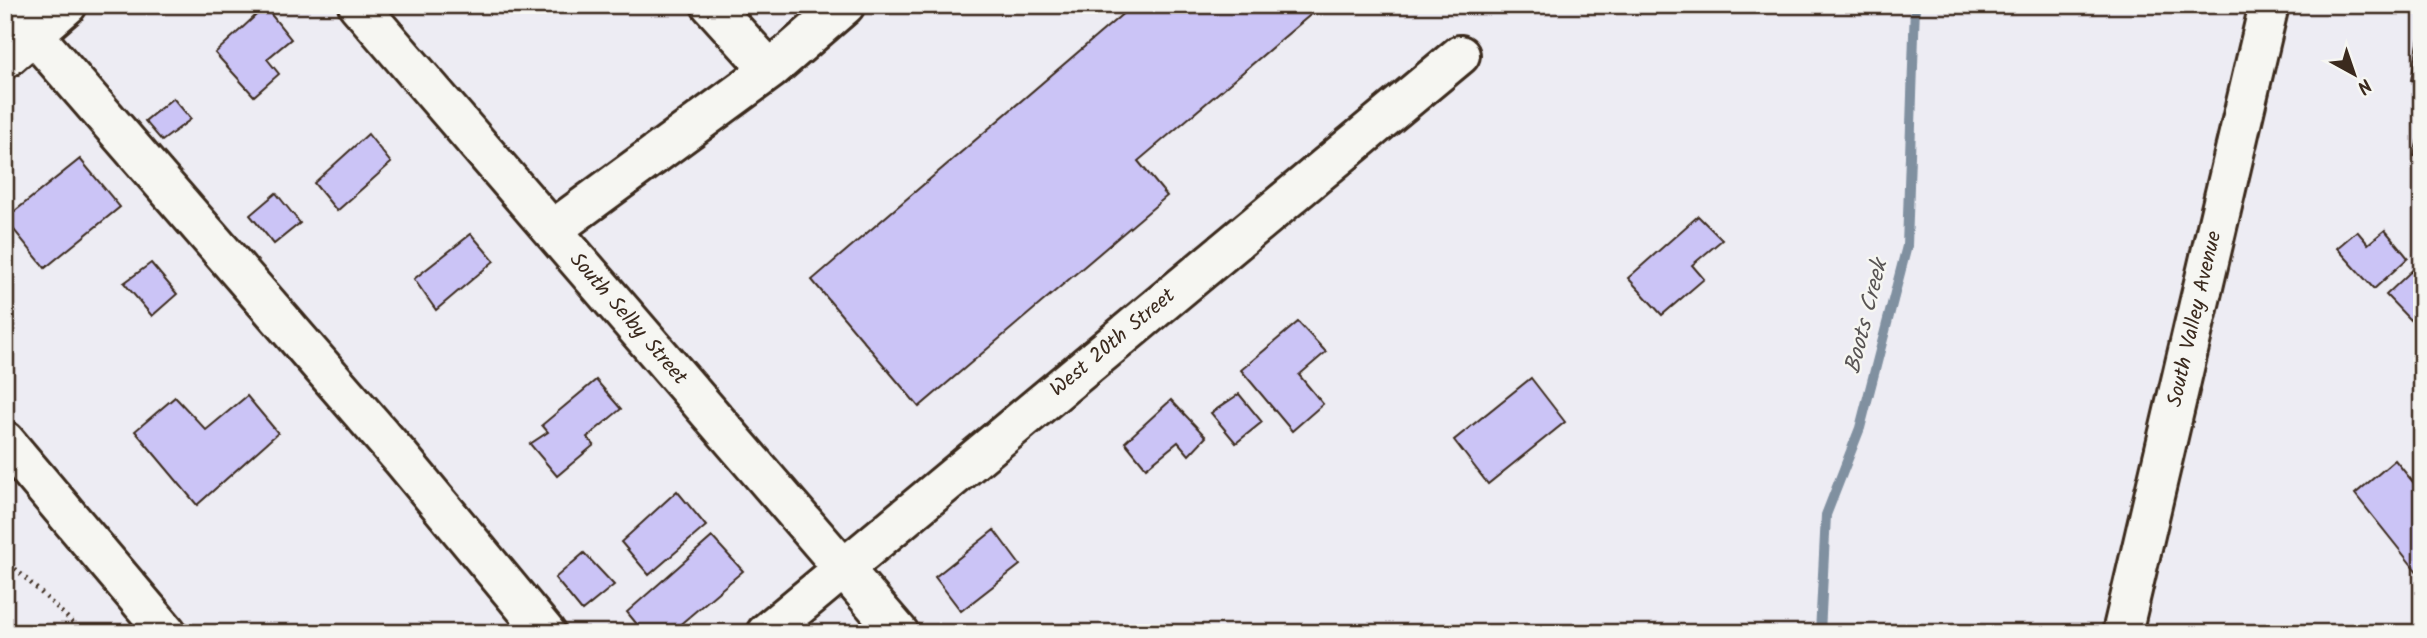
<svg xmlns="http://www.w3.org/2000/svg" width="2427" height="638" viewBox="0 0 2427 638" font-family="Kalam,sans-serif">
	<style>
		.lines { fill: none; stroke-linecap: round; stroke-linejoin: round }
		.stream { stroke: #8090a0; stroke-width: 10 }
		.building { fill: #cbc4f6; stroke: #3b2a1e; stroke-width: 2 }
		.minor-casing { stroke: #3b2a1e; stroke-width: 44 }
		.path { stroke: #3b2a1e; stroke-width: 4.5; stroke-dasharray: 2 5; stroke-linecap: butt }
		.minor { stroke: #f6f6f2; stroke-width: 38 }
		.labels { text-anchor: middle; dominant-baseline: central; stroke-width: 5; stroke-linejoin: round; paint-order: stroke }
		.street-label { font-size: 21px; fill: #3b2a1e; stroke: #f6f6f2 }
		.water-label { font-size: 23px; font-style: italic; fill: #585454; stroke: #f6f6f2 }
	</style>
	<rect width="100%" height="100%" fill="#edecf3"/>
	<filter id="ink" filterUnits="userSpaceOnUse"><feTurbulence type="fractalNoise" baseFrequency=".0143" numOctaves="2"/><feDisplacementMap in="SourceGraphic" scale="14" xChannelSelector="R" yChannelSelector="G"/><feConvolveMatrix kernelMatrix="1 2 1 2 8 2 1 2 1" color-interpolation-filters="sRGB"/></filter>
	<g filter="url(#ink)">
		<g class="lines">
			<path class="stream" d="M 1820,633 L 1826,515 L 1860,428 L 1907,246 L 1915,5"/>
		</g>
		<path class="building" d="M 1133,5 L 1322,5 L 1138,161 L 1167,196 L 919,407 L 812,280 Z
			M 265,7 L 291,39 L 267,59 L 279,74 L 254,96 L 215,53 Z
			M 2419,38 L 2422,38 L 2422,83 L 2411,80 Z
			M 173,98 L 191,119 L 162,141 L 145,121 Z
			M 2422,122 L 2422,157 L 2414,156 Z
			M 368,134 L 391,163 L 337,211 L 314,183 Z
			M 80,159 L 120,207 L 45,268 L 5,219 Z
			M 276,193 L 300,223 L 274,244 L 250,215 Z
			M 1698,216 L 1722,240 L 1692,265 L 1704,279 L 1662,315 L 1628,278 Z
			M 2385,230 L 2408,258 L 2374,289 L 2337,248 L 2357,231 L 2368,244 Z
			M 471,234 L 494,261 L 436,310 L 414,279 Z
			M 2422,261 L 2422,309 L 2410,320 L 2386,295 Z
			M 151,263 L 177,294 L 152,316 L 124,283 Z
			M 1298,322 L 1326,352 L 1299,375 L 1323,404 L 1292,431 L 1241,370 Z
			M 1531,378 L 1565,422 L 1488,484 L 1454,440 Z
			M 596,380 L 621,409 L 587,437 L 594,445 L 557,476 L 530,444 L 548,432 L 542,425 Z
			M 1239,394 L 1262,422 L 1236,443 L 1211,413 Z
			M 247,396 L 278,433 L 197,505 L 135,431 L 175,397 L 206,430 Z
			M 1171,400 L 1206,437 L 1189,455 L 1178,442 L 1146,468 L 1125,442 Z
			M 2395,460 L 2422,493 L 2422,578 L 2355,494 Z
			M 677,491 L 706,526 L 649,575 L 621,542 Z
			M 994,530 L 1020,565 L 961,611 L 935,577 Z
			M 712,537 L 743,571 L 670,633 L 644,633 L 627,612 Z
			M 584,553 L 614,585 L 582,611 L 555,578 Z"/>
		<g class="lines">
			<g class="minor-casing">
				<path id="minor" d="M 8,5 L 401,458 L 546,633
					M 358,5 L 899,633
					M 711,5 L 770,70 L 845,5
					M 5,59 L 67,5
					M 552,230 L 770,70
					M 5,441 L 167,633
					M 766,633 L 1460,55
					M 2122,633 L 2269,5"/>
			</g>
			<path class="path" d="M 5,559 L 84,633"/>
			<use href="#minor" class="minor"/>
		</g>
	</g>
	<g class="labels">
		<g class="street-label">
			<text transform="translate(628 319) rotate(49)">South Selby Street</text>
			<text transform="translate(2195 319) rotate(-77)">South Valley Avenue</text>
			<text transform="translate(1113 343) rotate(-40)">West 20th Street</text>
		</g>
		<g class="water-label">
			<text transform="translate(1867 317) rotate(-76)">Boots Creek</text>
		</g>
	</g>
	<rect width="2427" height="638" fill="none" stroke="#f6f6f2" stroke-width="28"/>
	<rect x="14" y="14" width="2399" height="610" fill="none" stroke="#3b2a1e" stroke-width="2.5" filter="url(#ink)"/>
	<g transform="translate(2354 74) rotate(140)" stroke="#f6f6f2" stroke-width="5" paint-order="stroke">
	<path d="M0-5L12 26L0 18L-12 26Z" fill="#3b2a1e"/>
	<text y="-10" font-size="19" font-weight="bold" text-anchor="middle" fill="#3b2a1e">N</text>
	</g>
</svg>
